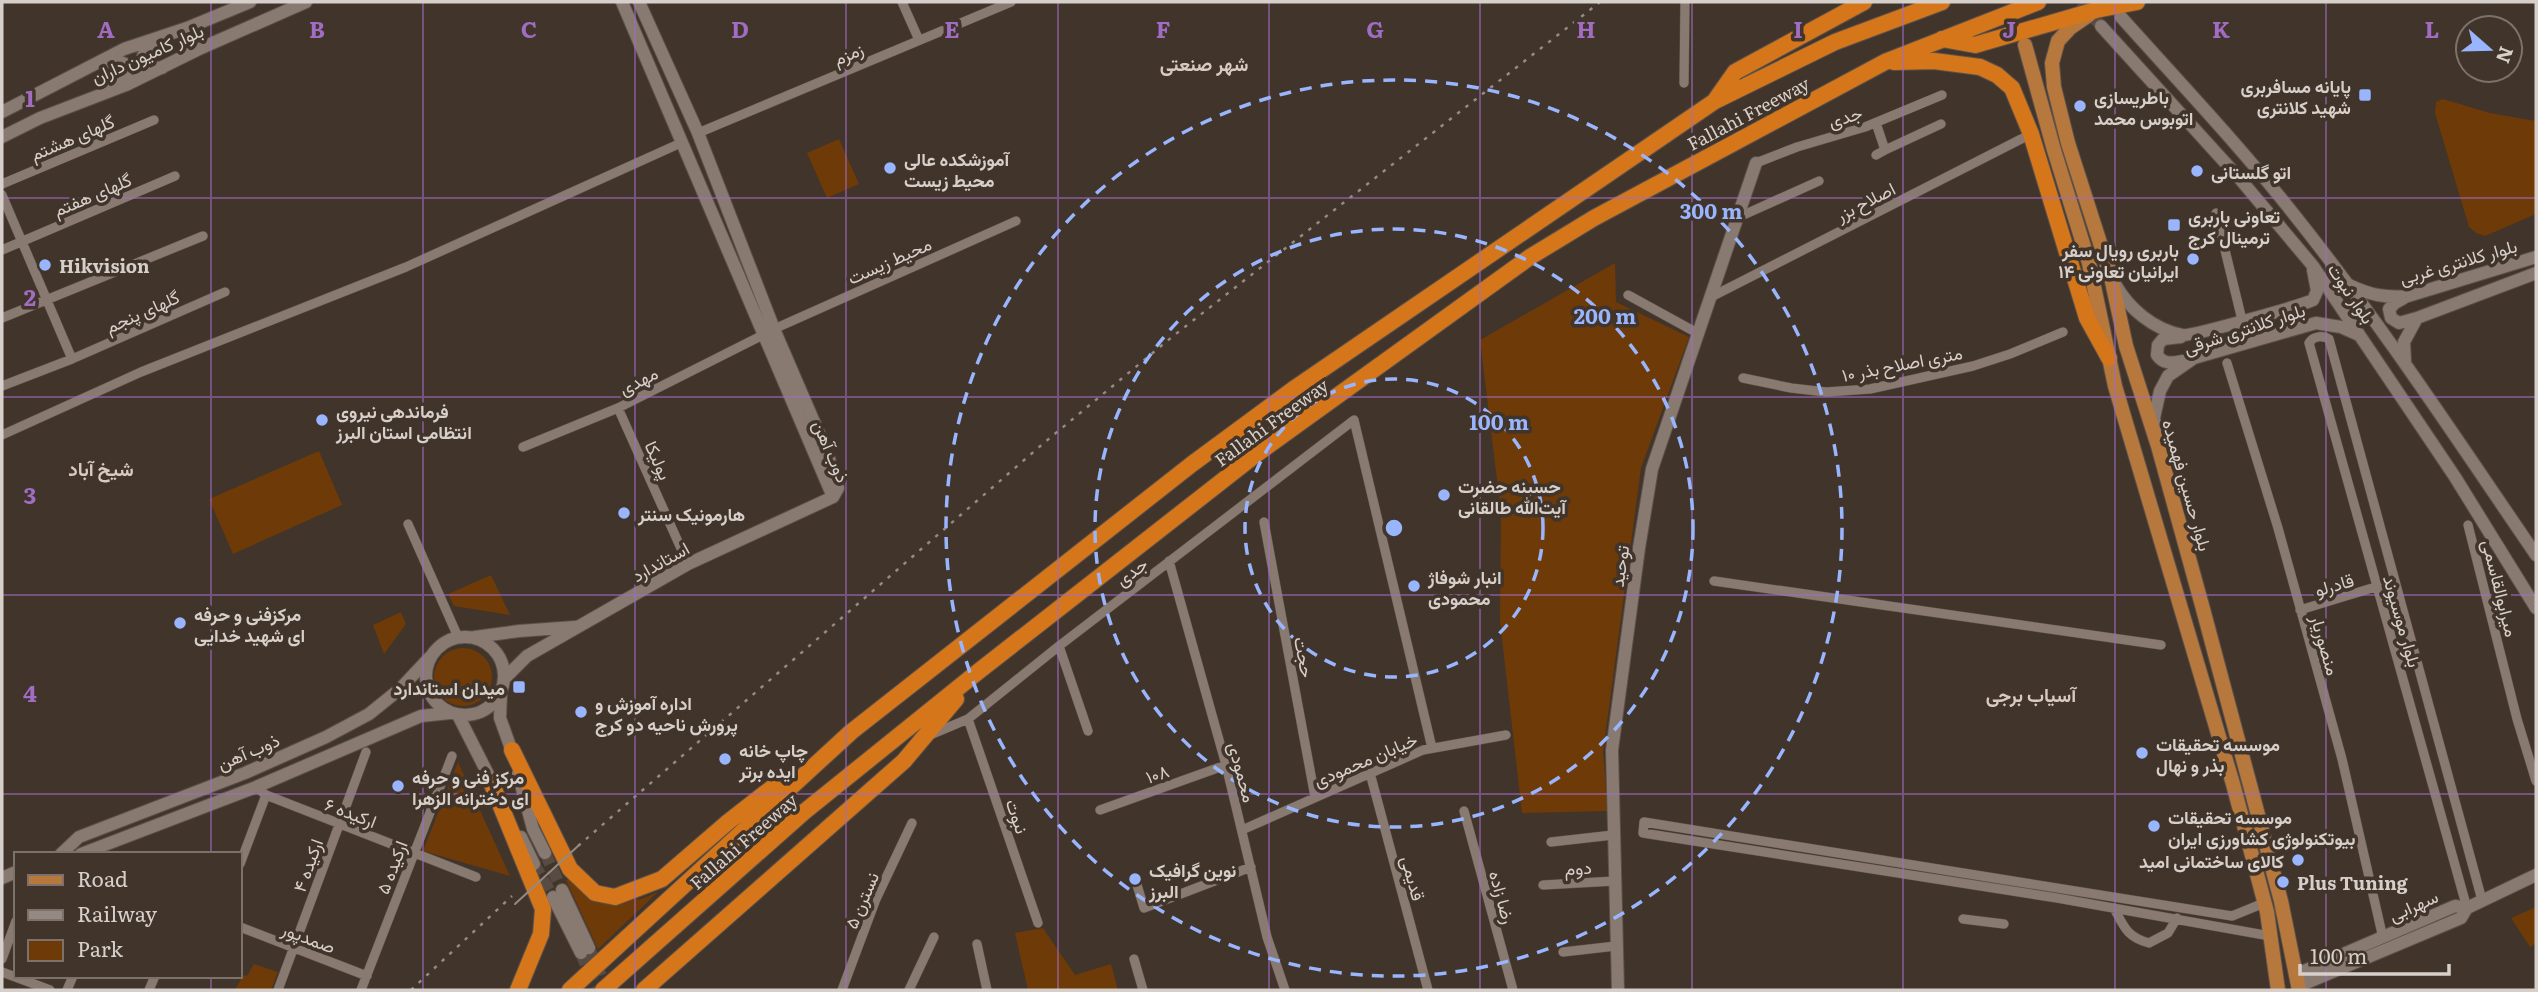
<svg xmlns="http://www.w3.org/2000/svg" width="2538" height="992" viewBox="0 0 2538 992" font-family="Literata,Vazirmatn,serif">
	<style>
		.green { fill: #6e3a07 }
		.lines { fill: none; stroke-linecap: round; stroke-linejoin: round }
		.secondary-tunnel { stroke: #574b43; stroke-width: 12; stroke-dasharray: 12 6; stroke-linecap: butt }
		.street-casing { stroke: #5c514a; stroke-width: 10 }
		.secondary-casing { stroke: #5c514a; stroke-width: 14 }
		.primary-casing { stroke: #5c514a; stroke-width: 16 }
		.highway-casing { stroke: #5c514a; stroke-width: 18 }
		.street { stroke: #887a70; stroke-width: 9 }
		.secondary { stroke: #887a70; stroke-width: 12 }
		.primary { stroke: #b6783c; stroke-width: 14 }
		.highway { stroke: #d47619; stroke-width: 16 }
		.tram { stroke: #948a83; stroke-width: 2 }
		.rail { stroke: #948a83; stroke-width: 2.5; stroke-dasharray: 3.5 7; stroke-linecap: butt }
		.grid { fill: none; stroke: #a06dc3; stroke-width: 2; stroke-opacity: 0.55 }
		.ring { fill: none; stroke: #99b5fd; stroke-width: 3.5; stroke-dasharray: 12 9 }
		.poi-dot { fill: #99b5fd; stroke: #40342b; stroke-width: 2.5 }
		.labels { text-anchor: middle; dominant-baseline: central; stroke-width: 7; stroke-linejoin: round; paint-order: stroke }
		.street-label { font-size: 18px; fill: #d7cfca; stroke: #40342b }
		.poi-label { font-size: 18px; font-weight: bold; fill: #d7cfca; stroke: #40342b; text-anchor: start }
		.neighbourhood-label { font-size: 19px; font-weight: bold; fill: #d9cabf; stroke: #40342b }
		.grid-label { font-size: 23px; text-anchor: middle; font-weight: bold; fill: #a06dc3; stroke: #40342b; stroke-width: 7; stroke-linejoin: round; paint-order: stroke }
		.centre { fill: #99b5fd; stroke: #40342b; stroke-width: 3.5 }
		.ring-label { font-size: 21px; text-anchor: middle; font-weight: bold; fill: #99b5fd; stroke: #40342b; stroke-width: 7; stroke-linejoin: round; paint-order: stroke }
	</style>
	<rect width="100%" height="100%" fill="#40342b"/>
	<path class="green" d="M 2443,99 L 2490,113 L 2536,121 L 2536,214 L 2485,236 L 2476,233 L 2469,227 L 2435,113 L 2436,102 Z
		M 839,139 L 859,184 L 827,198 L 807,153 Z
		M 1615,263 L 1616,302 L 1689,337 L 1641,468 L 1603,752 L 1608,811 L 1522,813 L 1500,621 L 1501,513 L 1480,340 Z
		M 319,451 L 342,505 L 233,554 L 209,499 Z
		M 491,575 L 510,615 L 454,606 L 448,594 Z
		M 401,612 L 406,624 L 384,654 L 373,625 Z
		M434 677a29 29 0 1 1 58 0a29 29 0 1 1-58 0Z
		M 458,762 L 510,876 L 423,851 Z
		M 571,879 L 628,900 L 641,899 L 658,892 L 598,949 L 566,880 Z
		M 2536,907 L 2536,943 L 2530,947 L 2511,918 Z
		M 1043,928 L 1075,975 L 1111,964 L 1118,990 L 1028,990 L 1015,933 Z
		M 254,964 L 278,972 L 271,990 L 235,990 L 243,975 L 247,976 Z"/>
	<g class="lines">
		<path class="secondary-tunnel" d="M 2081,2 L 2101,26
			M 545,853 L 562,890
			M 534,864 L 553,897
			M 589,948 L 607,990
			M 581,953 L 596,990"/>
		<g class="street-casing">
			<path id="street" d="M 902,2 L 919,40
				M 1684,83 L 1685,2
				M 1876,123 L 1885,150 L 1941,124
				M 698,133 L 1011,2
				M 1876,155 L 1885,150
				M 1756,163 L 1797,147 L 1865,127 L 1942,95
				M 2,184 L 154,120
				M 2,195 L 72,359
				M 2216,213 L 2242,320
				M 1739,217 L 1819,181
				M 2,250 L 175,176
				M 1628,295 L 1699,334
				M 1713,296 L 2031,134
				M 2,318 L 203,236
				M 774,329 L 1016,221
				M 2227,363 L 2278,528 L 2342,759 L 2383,938
				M 1743,378 L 1791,388 L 1826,392 L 1870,389 L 1973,366 L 2010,354 L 2063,332
				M 2,386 L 72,359 L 225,292
				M 618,408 L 688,564
				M 2,435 L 141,372 L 406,267 L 683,142
				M 523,447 L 618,408 L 763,335
				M 1264,522 L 1315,797
				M 408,524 L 458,637
				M 2468,525 L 2517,719 L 2536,781
				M 1169,561 L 1226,765 L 1267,937 L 1285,990
				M 1714,581 L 2161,645
				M 2300,610 L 2395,581
				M 1059,646 L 1088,731
				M 968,719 L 1038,923
				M 930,735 L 968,719 L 1059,646 L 1354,420 L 1432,748
				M 1370,773 L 1428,990
				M 256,787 L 266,795 L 476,877
				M 1100,810 L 1226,765
				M 1464,811 L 1513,990
				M 1242,830 L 1423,750 L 1506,735
				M 1551,842 L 1613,835
				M 240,864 L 266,795
				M 1137,885 L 1144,908 L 1251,867
				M 1543,885 L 1615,881
				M 2264,903 L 2232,916 L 1644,822 L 1643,833 L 2057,898 L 2270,936
				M 2114,908 C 2124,927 2127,937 2149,943 L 2168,933 L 2177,918
				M 2467,908 L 2309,343 C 2313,336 2323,335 2329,339 L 2482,900
				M 1963,919 L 2004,924
				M 240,927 L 367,976
				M 977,944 L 987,990
				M 1563,952 L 1616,946
				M 2,959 L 16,921
				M 1134,959 L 1143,990
				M 2,972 L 50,990
				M 67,990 L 73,976
				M 149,990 L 155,976
				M 278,990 L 366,752
				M 361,990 L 452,756
				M 842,990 L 876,899 L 912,823
				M 909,990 L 934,937"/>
		</g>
		<g class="secondary-casing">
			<path id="secondary" d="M 622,2 L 833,497
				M 639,2 L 698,133 L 774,329 L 827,452 L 838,488 L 833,497
				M 2121,17 C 2180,83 2241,147 2296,217 C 2382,325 2458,441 2536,555
				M 2101,26 L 2240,179 L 2313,266 L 2455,477 L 2536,608
				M 155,40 L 145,52 L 141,61 L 148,67 L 162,68
				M 106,62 L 118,61 L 125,64 L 126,73 L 120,80 L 111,86
				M 2,112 L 124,49 L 187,28 L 250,2
				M 2,137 L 40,118 L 126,85 L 199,49 L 306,2
				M 2115,284 C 2129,309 2153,329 2182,335 C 2190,337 2300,306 2313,300 L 2317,291 L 2313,270
				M 2349,285 C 2370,295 2385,298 2408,296 L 2536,257
				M 2404,298 L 2395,303 L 2389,309 L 2391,318 L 2399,323 L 2417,318
				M 2181,337 L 2163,339 L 2158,345 L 2157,355 C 2164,365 2172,363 2183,361
				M 2405,361 L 2404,342 L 2417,318 L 2536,273
				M 2156,428 L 2154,418 L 2160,391 L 2168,376 L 2194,358 L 2316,323 L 2341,327 L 2359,335
				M426 676a39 39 0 1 1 78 0a39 39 0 1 1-78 0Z
				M 475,637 L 519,631 L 575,627
				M 505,678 L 527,656 L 688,564 L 833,497
				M 501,693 L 500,718 L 514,757
				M 458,715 L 496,790
				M 518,774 L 533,829 L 545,853
				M 521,837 L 534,864
				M 61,854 L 79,837 L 245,773 L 326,737 L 369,714 L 400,689 L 430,657
				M 81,854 L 256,787 L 421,716 L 450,713
				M 2,878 L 16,872
				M 562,890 L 589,948
				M 553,897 L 581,953
				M 2297,974 L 2455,906 L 2467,908 L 2536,875
				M 2299,986 L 2461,918 L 2467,908
				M 1618,990 L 1612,750 L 1639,548 L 1652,469 L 1756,163"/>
		</g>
		<g class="primary-casing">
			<path id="primary" d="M 2089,15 L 2070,28 L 2058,41 L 2052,63 L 2054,87 L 2068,143 L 2111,277 L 2126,346 L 2158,446 L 2203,609 L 2281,901 L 2299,990
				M 2025,45 L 2054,150 L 2089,263 L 2115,386 L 2233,784 L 2267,912 L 2278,990"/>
		</g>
		<g class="highway-casing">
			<path id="highway" d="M 1942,39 L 1975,45 L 2096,10 L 2137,2
				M 1894,62 L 1934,61 L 1980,67 L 1997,75 L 2012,88 L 2031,134 L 2087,318 L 2109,358
				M 1716,99 L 1735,72 L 1864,2
				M 512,750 L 570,869 L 595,893 L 615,897 L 662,879 L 728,822 L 773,787 L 789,780
				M 491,782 L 543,909 L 541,934 L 518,990
				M 570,990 L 851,732 L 1192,464 L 1295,388 L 1715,101 L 1835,42 L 1942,2
				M 603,990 L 804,812 L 979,671 L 1254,456 L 1530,257 L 1594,218 L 1885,62 L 2038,2
				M 644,990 L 904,761 L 956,699"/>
		</g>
		<use href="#street" class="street"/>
		<use href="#secondary" class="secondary"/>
		<use href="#primary" class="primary"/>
		<use href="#highway" class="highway"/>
		<path class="tram" d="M 515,904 L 578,846"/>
		<path class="rail" d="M 578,846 L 1045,442 L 1172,337 L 1600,2
			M 411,990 L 512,896"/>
	</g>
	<path class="grid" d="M 211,2 L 211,854M 423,2 L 423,990M 635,2 L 635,990M 846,2 L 846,990M 1058,2 L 1058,990M 1269,2 L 1269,990M 1480,2 L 1480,990M 1692,2 L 1692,990M 1903,2 L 1903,990M 2115,2 L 2115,990M 2326,2 L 2326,990M 2,198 L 2536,198M 2,397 L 2536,397M 2,595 L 2536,595M 2,794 L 2536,794M 211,976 L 211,990"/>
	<g class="ring">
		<circle cx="1394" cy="528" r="149"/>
		<circle cx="1394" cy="528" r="299"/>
		<circle cx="1394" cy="528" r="448"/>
	</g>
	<g class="poi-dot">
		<rect x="2358" y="88" width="14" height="14" rx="3.5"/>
		<circle cx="2080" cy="106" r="7"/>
		<circle cx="890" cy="168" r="7"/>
		<circle cx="2197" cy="171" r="7"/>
		<rect x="2167" y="218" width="14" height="14" rx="3.5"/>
		<circle cx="2193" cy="259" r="7"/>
		<circle cx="45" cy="265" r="7"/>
		<circle cx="322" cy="420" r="7"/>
		<circle cx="1444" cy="495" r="7"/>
		<circle cx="624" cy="513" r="7"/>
		<circle cx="1414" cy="586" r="7"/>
		<circle cx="180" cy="623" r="7"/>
		<rect x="512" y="680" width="14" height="14" rx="3.5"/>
		<circle cx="581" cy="712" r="7"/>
		<circle cx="2142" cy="753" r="7"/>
		<circle cx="725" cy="759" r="7"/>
		<circle cx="398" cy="786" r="7"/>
		<circle cx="2154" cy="826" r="7"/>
		<circle cx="2298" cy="860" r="7"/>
		<circle cx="1135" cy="879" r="7"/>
		<circle cx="2283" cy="882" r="7"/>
	</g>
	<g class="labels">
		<g class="street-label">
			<text transform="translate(147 53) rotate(-24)">بلوار کامیون داران</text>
			<text transform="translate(848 53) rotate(-23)">زمزم</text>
			<text transform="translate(1748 113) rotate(-28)">Fallahi Freeway</text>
			<text transform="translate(1845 116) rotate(-17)">جدی</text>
			<text transform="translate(72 137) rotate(-23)">گلهای هشتم</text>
			<text transform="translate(92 194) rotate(-23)">گلهای هفتم</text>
			<text transform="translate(1865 201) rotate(-27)">اصلاح بزر</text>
			<text transform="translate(889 260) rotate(-24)">محیط زیست</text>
			<text transform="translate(2458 261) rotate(-16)">بلوار کلانتری غربی</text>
			<text transform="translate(2352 293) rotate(56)">بلوار نبوت</text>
			<text transform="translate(142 311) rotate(-24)">گلهای پنجم</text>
			<text transform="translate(2244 328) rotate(-18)">بلوار کلانتری شرقی</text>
			<text transform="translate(1902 363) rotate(-11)">۱۰ متری اصلاح بذر</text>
			<text transform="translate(638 380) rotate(-27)">مهدی</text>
			<text transform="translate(1271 422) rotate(-36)">Fallahi Freeway</text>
			<text transform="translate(832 451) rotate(67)">ذوب آهن</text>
			<text transform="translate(659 460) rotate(66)">پولیکا</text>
			<text transform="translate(2188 485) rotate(74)">بلوار حسین فهمیده</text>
			<text transform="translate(660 561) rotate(-29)">استاندارد</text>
			<text transform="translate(1619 566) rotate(-82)">توحید</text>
			<text transform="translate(1131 571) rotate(-37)">جدی</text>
			<text transform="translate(2334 584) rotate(-16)">قادرلو</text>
			<text transform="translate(2501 588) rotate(76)">میرابوالقاسمی</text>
			<text transform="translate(2403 621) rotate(74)">بلوار موسیوند</text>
			<text transform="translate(2326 645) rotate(74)">منصوریار</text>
			<text transform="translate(1305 657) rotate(79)">حجت</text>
			<text transform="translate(248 751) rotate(-23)">ذوب آهن</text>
			<text transform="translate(1365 759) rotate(-23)">خیابان محمودی</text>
			<text transform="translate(1243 772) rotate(75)">محمودی</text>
			<text transform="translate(1157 773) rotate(-19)">۱۰۸</text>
			<text transform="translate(351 812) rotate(21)">ارکیده ۶</text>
			<text transform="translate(1018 816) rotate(71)">نبوت</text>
			<text transform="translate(743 841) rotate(-41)">Fallahi Freeway</text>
			<text transform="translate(307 865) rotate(-70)">ارکیده ۴</text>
			<text transform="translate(391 867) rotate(-69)">ارکیده ۵</text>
			<text transform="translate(1578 867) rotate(-3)">دوم</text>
			<text transform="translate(1414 878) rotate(75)">قدیمی</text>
			<text transform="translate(1503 897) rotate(75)">رضا زاده</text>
			<text transform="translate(861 900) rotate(-67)">نسترن ۵</text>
			<text transform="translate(2413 905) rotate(-24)">سهرابی</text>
			<text transform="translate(309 937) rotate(21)">صمدپور</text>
		</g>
		<g class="poi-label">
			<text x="2351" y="85" text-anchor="end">پایانه مسافربری<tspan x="2351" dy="21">شهید کلانتری</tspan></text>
			<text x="2094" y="96">باطریسازی<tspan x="2094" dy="21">اتوبوس محمد</tspan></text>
			<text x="904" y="158">آموزشکده عالی<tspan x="904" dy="21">محیط زیست</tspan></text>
			<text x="2211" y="171">اتو گلستانی</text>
			<text x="2188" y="215">تعاونی باربری<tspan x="2188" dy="21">ترمینال کرج</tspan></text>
			<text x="2179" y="249" text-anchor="end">باربری رویال سفر<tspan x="2179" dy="21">ایرانیان تعاونی ۱۴</tspan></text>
			<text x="59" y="265">Hikvision</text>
			<text x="336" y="410">فرماندهی نیروی<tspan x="336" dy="21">انتظامی استان البرز</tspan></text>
			<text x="1458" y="485">حسینه حضرت<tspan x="1458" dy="21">آیت‌الله طالقانی</tspan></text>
			<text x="638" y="513">هارمونیک سنتر</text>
			<text x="1428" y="576">انبار شوفاژ<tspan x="1428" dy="21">محمودی</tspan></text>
			<text x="194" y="613">مرکزفنی و حرفه<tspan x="194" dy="21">ای شهید خدایی</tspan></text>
			<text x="505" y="687" text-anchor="end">میدان استاندارد</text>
			<text x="595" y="702">اداره آموزش و<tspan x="595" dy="21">پرورش ناحیه دو کرج</tspan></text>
			<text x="2156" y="743">موسسه تحقیقات<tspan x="2156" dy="21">بذر و نهال</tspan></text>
			<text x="739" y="749">چاپ خانه<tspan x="739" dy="21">ایده برتر</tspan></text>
			<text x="412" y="776">مرکز فنی و حرفه<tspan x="412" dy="21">ای دخترانه الزهرا</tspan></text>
			<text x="2168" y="816">موسسه تحقیقات<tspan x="2168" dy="21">بیوتکنولوژی کشاورزی ایران</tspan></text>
			<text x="2284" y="860" text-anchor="end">کالای ساختمانی امید</text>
			<text x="1149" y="869">نوین گرافیک<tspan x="1149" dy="21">البرز</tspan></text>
			<text x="2297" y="882">Plus Tuning</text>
		</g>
		<g class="neighbourhood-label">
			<text x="1204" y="63">شهر صنعتی</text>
			<text x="101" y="468">شیخ آباد</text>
			<text x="2031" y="694">آسیاب برجی</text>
		</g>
	</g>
	<g class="grid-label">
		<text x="106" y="38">A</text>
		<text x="317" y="38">B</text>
		<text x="529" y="38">C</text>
		<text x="740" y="38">D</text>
		<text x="952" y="38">E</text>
		<text x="1163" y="38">F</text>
		<text x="1375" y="38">G</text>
		<text x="1586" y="38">H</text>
		<text x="1798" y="38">I</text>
		<text x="2009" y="38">J</text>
		<text x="2221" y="38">K</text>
		<text x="2432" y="38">L</text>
		<text x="30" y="107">1</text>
		<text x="30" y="306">2</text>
		<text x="30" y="504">3</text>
		<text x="30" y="702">4</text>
	</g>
	<circle cx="1394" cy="528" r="10" class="centre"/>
	<g class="ring-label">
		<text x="1711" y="219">300 m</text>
		<text x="1605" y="324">200 m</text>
		<text x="1499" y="430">100 m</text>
	</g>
	<rect width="2538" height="992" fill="none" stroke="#d7cfca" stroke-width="7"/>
	<rect x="14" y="852" width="228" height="126" fill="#40342b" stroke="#7c726b" stroke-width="2"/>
	<rect x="28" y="875" width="35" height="10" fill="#b6783c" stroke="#7c726b" stroke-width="2"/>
	<text x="77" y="887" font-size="21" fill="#d7cfca">Road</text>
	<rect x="28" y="910" width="35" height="10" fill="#948a83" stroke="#7c726b" stroke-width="2"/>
	<text x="77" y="922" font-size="21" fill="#d7cfca">Railway</text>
	<rect x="28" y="940" width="35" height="21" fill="#6e3a07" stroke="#7c726b" stroke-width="2"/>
	<text x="77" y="957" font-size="21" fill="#d7cfca">Park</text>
	<g transform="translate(2489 49) rotate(110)"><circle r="33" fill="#40342b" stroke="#7c726b" stroke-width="2"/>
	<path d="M0-5L12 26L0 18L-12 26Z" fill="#99b5fd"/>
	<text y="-10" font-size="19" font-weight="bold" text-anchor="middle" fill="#d7cfca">N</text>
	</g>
	<path d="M2300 964v10h149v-10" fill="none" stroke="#d7cfca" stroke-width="3.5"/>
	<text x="2310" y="964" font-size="21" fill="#d7cfca" stroke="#40342b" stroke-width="5" paint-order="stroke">100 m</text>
</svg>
